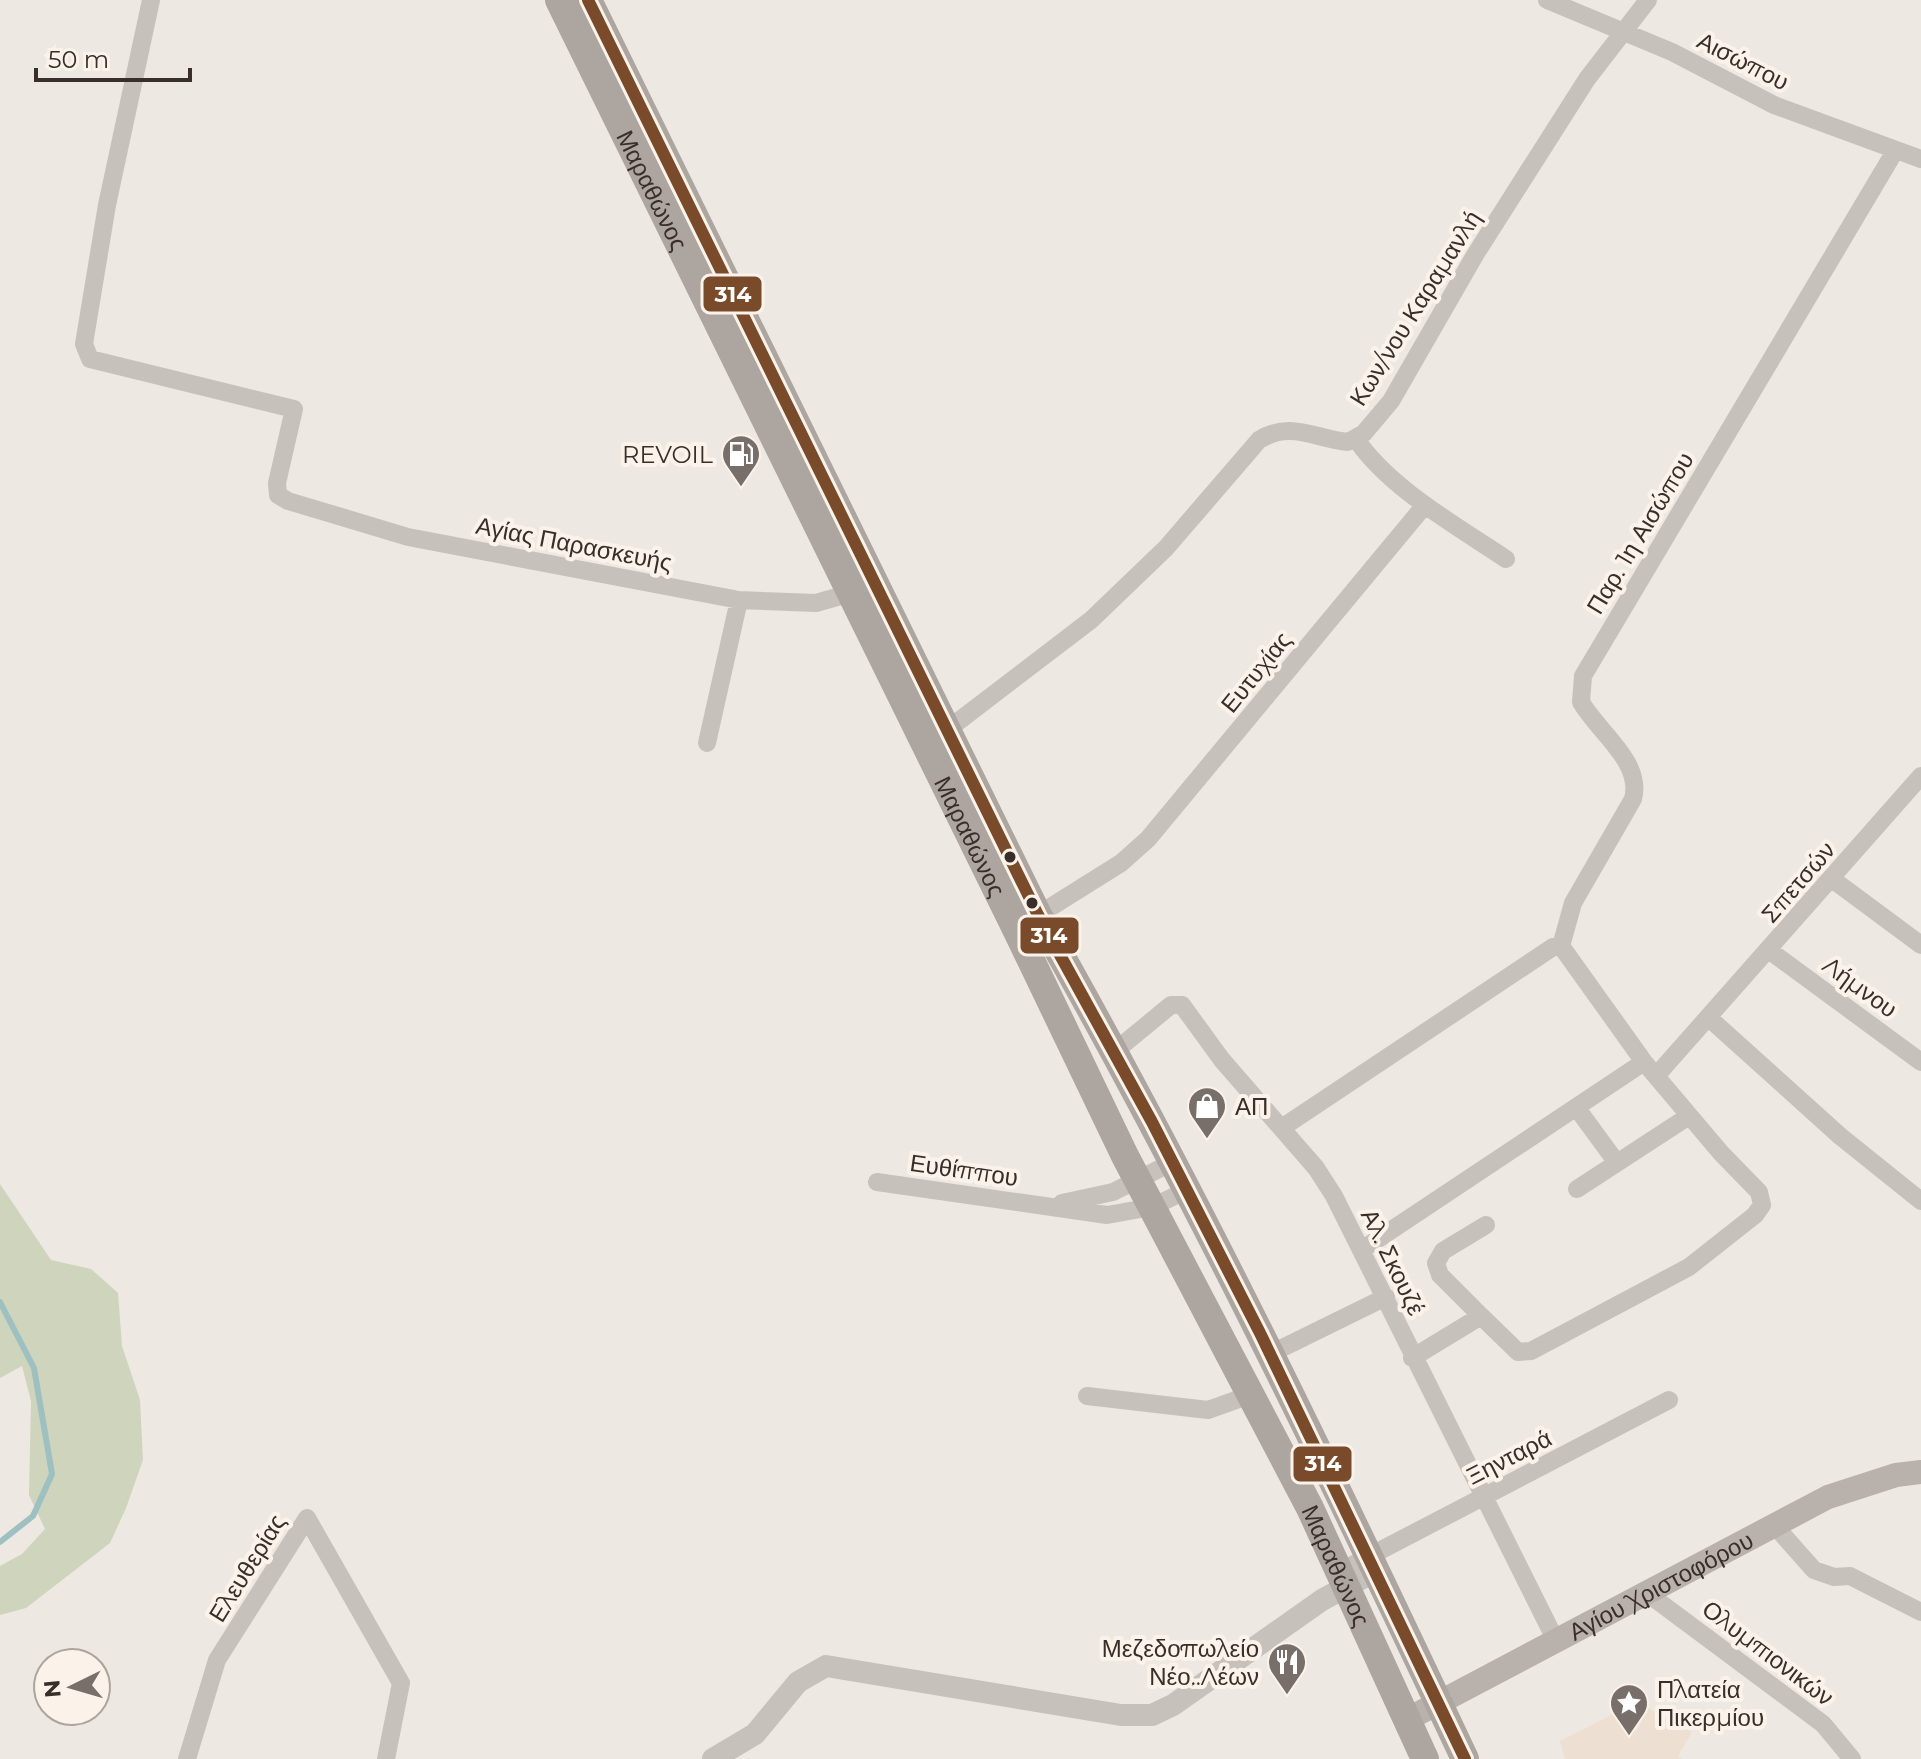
<svg xmlns="http://www.w3.org/2000/svg" width="1921" height="1759" viewBox="0 0 1921 1759" font-family="Montserrat,sans-serif">
	<style>
		.green { fill: #cfd4bc }
		.plaza { fill: #ede0d2 }
		.lines { fill: none; stroke-linecap: round; stroke-linejoin: round }
		.stream { stroke: #9ec0c0; stroke-width: 6 }
		.minor { stroke: #c7c1bb; stroke-width: 18 }
		.tertiary { stroke: #c7c1bb; stroke-width: 22 }
		.secondary { stroke: #b8b1ac; stroke-width: 24 }
		.primary { stroke: #aca5a0; stroke-width: 28 }
		.bus-1-casing { stroke: #fbf3ea; stroke-width: 18 }
		.bus-1 { stroke: #7a4b2a; stroke-width: 12 }
		.bus-dot { fill: #392e29; stroke: #fbf3ea; stroke-width: 3 }
		.labels { text-anchor: middle; dominant-baseline: central; stroke-width: 8; stroke-linejoin: round; paint-order: stroke }
		.street-label { font-size: 24px; fill: #392e29; stroke: #fbf3ea }
		.poi-label { font-size: 24px; fill: #392e29; stroke: #fbf3ea; text-anchor: end }
		.line-badge { stroke: #fbf3ea; stroke-width: 3 }
		.badge-label { font-size: 22px; text-anchor: middle; font-weight: bold; fill: #fff }
	</style>
	<rect width="100%" height="100%" fill="#eee8e2"/>
	<path class="green" d="M 0,1184 L 51,1260 L 91,1269 L 118,1293 L 122,1346 L 140,1400 L 143,1460 L 126,1508 L 110,1543 L 26,1608 L 0,1615 L 0,1566 L 22,1554 L 45,1529 L 29,1495 L 31,1401 L 22,1366 L 0,1378 Z"/>
	<path class="plaza" d="M 1648,1708 L 1692,1732 L 1678,1756 L 1682,1759 L 1565,1759 L 1560,1741 L 1621,1710 L 1636,1732 Z"/>
	<g class="lines">
		<path class="stream" d="M 0,1302 L 34,1368 L 52,1474 L 33,1516 L 0,1542"/>
		<path class="minor" d="M 151,0 L 107,205 L 84,344 L 90,359 L 294,409 L 277,483 L 278,495 L 288,501 L 408,537 L 739,600 L 816,603 L 851,593
			M 1547,0 L 1672,52 L 1774,105 L 1921,159
			M 1356,439 C 1389,488 1457,526 1506,559
			M 947,730 L 1091,620 L 1166,548 L 1259,440 C 1291,420 1315,439 1348,442 L 1364,433 L 1391,401 L 1475,255 L 1587,79 L 1648,0
			M 707,743 L 739,600
			M 1832,879 L 1921,945
			M 1038,915 L 1121,863 L 1148,839 L 1425,505
			M 1561,946 L 1573,903 L 1633,799 C 1643,762 1598,732 1581,702 L 1583,676 L 1895,151
			M 1770,951 L 1921,1062
			M 1709,1018 L 1840,1136 L 1921,1201
			M 1114,1052 L 1171,1005 L 1182,1005 L 1222,1060 L 1316,1168 L 1334,1196 L 1557,1643
			M 1656,1076 L 1921,776
			M 1576,1107 L 1617,1163
			M 1283,1127 L 1553,947 L 1561,946
			M 877,1182 L 1107,1215 L 1152,1207 L 1185,1191
			M 1577,1189 L 1689,1116
			M 1062,1203 L 1113,1192 L 1171,1163
			M 1363,1249 L 1644,1062
			M 1481,1316 L 1440,1275 L 1436,1263 L 1443,1251 L 1486,1225
			M 1268,1355 L 1386,1297
			M 1412,1358 L 1481,1316 L 1518,1352 L 1531,1351 L 1689,1267 L 1755,1215 L 1762,1205 L 1759,1192 L 1721,1153 L 1644,1062 L 1561,946
			M 1087,1396 L 1208,1410 L 1250,1395
			M 1774,1525 L 1814,1570 L 1834,1577 L 1850,1576 L 1921,1612
			M 1339,1572 L 1669,1400
			M 1647,1593 L 1823,1724 L 1852,1759
			M 187,1759 L 217,1660 L 307,1518 L 401,1683 L 386,1759"/>
		<path class="tertiary" d="M 713,1759 L 755,1734 L 798,1682 L 826,1666 L 1121,1715 L 1152,1715 L 1173,1705 L 1322,1600 L 1377,1570"/>
		<path class="secondary" id="s1" d="M 1406,1720 L 1828,1497 L 1896,1475 L 1921,1472"/>
		<g class="primary">
			<path id="s2" d="M 559,0 L 1016,929 L 1125,1156 L 1310,1508 L 1425,1759"/>
			<path d="M 588,0 L 1038,915 C 1194,1189 1331,1474 1465,1759"/>
		</g>
		<g class="bus-1-casing">
			<path id="bus-1" d="M 588,0 L 1038,915 L 1152,1122 L 1260,1333 L 1465,1759"/>
		</g>
		<use href="#bus-1" class="bus-1"/>
	</g>
	<defs>
		<g id="fuel-pin" transform="scale(2)"><path d="M0 17L-7.5 6A9.5 9.5 0 1 1 7.5 6Z" fill="#786f6a" stroke="#fbf3ea"/><path d="M-5.5-6h7V0h2V4h1.3V-2.5L3-4.5l.8-.8L6-3V5H2.5V1h-1V6h-7ZM-4.2-4.7v3.2H.2V-4.7Z" fill="#fff"/></g>
		<g id="shop-pin" transform="scale(2)"><path d="M0 17L-7.5 6A9.5 9.5 0 1 1 7.5 6Z" fill="#786f6a" stroke="#fbf3ea"/><path d="M-5-2.5h2.3a2.7 3.5 0 0 1 5.4 0H5L5.5 6h-11ZM-1.5-2.5h3a1.5 2.3 0 0 0-3 0Z" fill="#fff"/></g>
		<g id="restaurant-pin" transform="scale(2)"><path d="M0 17L-7.5 6A9.5 9.5 0 1 1 7.5 6Z" fill="#786f6a" stroke="#fbf3ea"/><path d="M-5-6h1v4h1v-4h1v4h1v-4h1v5L-1.5 .5V6h-2V.5L-5-1ZM5-6V6H3V1.5H1.5Q1.5-4 5-6Z" fill="#fff"/></g>
		<g id="sight-pin" transform="scale(2)"><path d="M0 17L-7.5 6A9.5 9.5 0 1 1 7.5 6Z" fill="#786f6a" stroke="#fbf3ea"/><path d="M0-6L1.8-2.2L6-1.7L2.9 1.2L3.7 5.4L0 3.3L-3.7 5.4L-2.9 1.2L-6-1.7L-1.8-2.2Z" fill="#fff"/></g>
	</defs>
	<g fill-rule="evenodd">
		<use href="#fuel-pin" x="741" y="454"/>
		<use href="#shop-pin" x="1207" y="1106"/>
		<use href="#restaurant-pin" x="1287" y="1662"/>
		<use href="#sight-pin" x="1629" y="1703"/>
	</g>
	<g class="bus-dot">
		<circle cx="1010" cy="857" r="7"/>
		<circle cx="1032" cy="903" r="7"/>
	</g>
	<g class="labels">
		<g class="street-label">
			<text transform="translate(1743 61) rotate(27)">Αισώπου</text>
			<text stroke="none"><textPath href="#s2" startOffset="212">Μαραθώνος</textPath></text>
			<text transform="translate(1415 308) rotate(-58)">Κων/νου Καραμανλή</text>
			<text transform="translate(1640 533) rotate(-59)">Παρ. 1η Αισώπου</text>
			<text transform="translate(574 544) rotate(11)">Αγίας Παρασκευής</text>
			<text transform="translate(1256 672) rotate(-51)">Ευτυχίας</text>
			<text stroke="none"><textPath href="#s2" startOffset="932">Μαραθώνος</textPath></text>
			<text transform="translate(1798 882) rotate(-49)">Σπετσών</text>
			<text transform="translate(1860 987) rotate(36)">Λήμνου</text>
			<text transform="translate(964 1170) rotate(8)">Ευθίππου</text>
			<text transform="translate(1393 1262) rotate(64)">Αλ. Σκουζέ</text>
			<text transform="translate(1509 1457) rotate(-27)">Ξηνταρά</text>
			<text stroke="none"><textPath href="#s2" startOffset="1748">Μαραθώνος</textPath></text>
			<text transform="translate(247 1568) rotate(-58)">Ελευθερίας</text>
			<text stroke="none"><textPath href="#s1" startOffset="288">Αγίου Χριστοφόρου</textPath></text>
			<text transform="translate(1768 1653) rotate(37)">Ολυμπιονικών</text>
		</g>
		<g class="poi-label">
			<text x="713" y="454">REVOIL</text>
			<text x="1235" y="1106" text-anchor="start">ΑΠ</text>
			<text x="1259" y="1648">Μεζεδοπωλείο<tspan x="1259" dy="28">Νέο..Λέων</tspan></text>
			<text x="1657" y="1689" text-anchor="start">Πλατεία<tspan x="1657" dy="28">Πικερμίου</tspan></text>
		</g>
	</g>
	<g class="line-badge">
		<rect x="702" y="275" width="61" height="38" rx="8" fill="#7a4b2a"/>
		<rect x="1019" y="916" width="61" height="39" rx="8" fill="#7a4b2a"/>
		<rect x="1292" y="1445" width="61" height="38" rx="8" fill="#7a4b2a"/>
	</g>
	<g class="badge-label">
		<text x="733" y="302">314</text>
		<text x="1049" y="943">314</text>
		<text x="1323" y="1471">314</text>
	</g>
	<g transform="translate(72 1687) rotate(265)"><circle r="38" fill="#fbf3ea" stroke="#ada49d" stroke-width="2"/>
	<path d="M0-6L14 30L0 20L-14 30Z" fill="#786f6a"/>
	<text y="-12" font-size="22" font-weight="bold" text-anchor="middle" fill="#392e29">N</text>
	</g>
	<path d="M36 68v12h154v-12" fill="none" stroke="#392e29" stroke-width="4"/>
	<text x="48" y="68" font-size="24" fill="#392e29" stroke="#fbf3ea" stroke-width="6" paint-order="stroke">50 m</text>
</svg>
